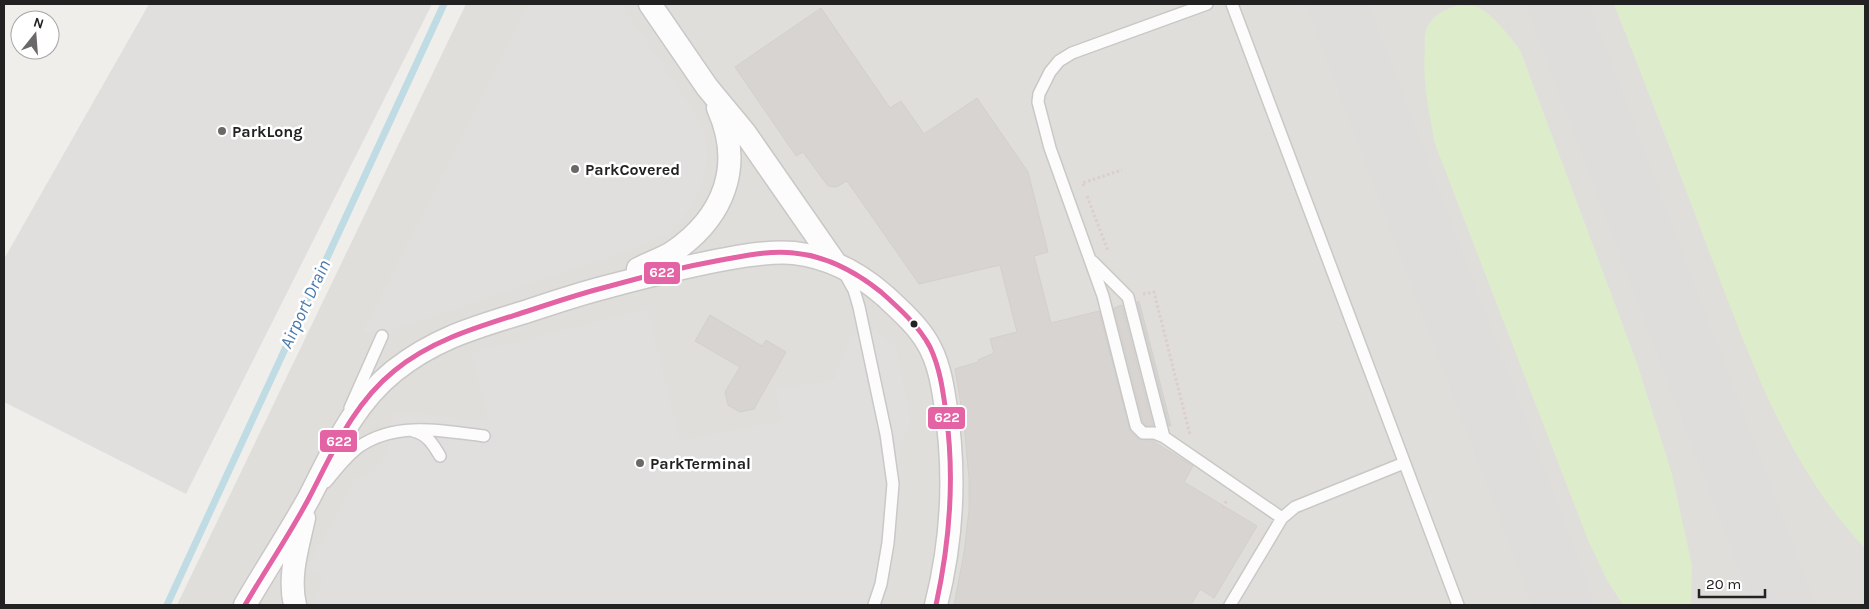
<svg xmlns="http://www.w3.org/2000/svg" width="1869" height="609" viewBox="0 0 1869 609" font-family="Karla,sans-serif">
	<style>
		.airport { fill: #e0deda }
		.grass { fill: #ddeccb }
		.parking { fill: #e0dfde }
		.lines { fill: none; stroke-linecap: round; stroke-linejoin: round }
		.stream { stroke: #bfdbe3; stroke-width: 7 }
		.taxiway { stroke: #dedddc; stroke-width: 60 }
		.building { fill: #d7d4d2; stroke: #d3d0cc }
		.service-casing { stroke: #c9c8c7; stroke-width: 14 }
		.minor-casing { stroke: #c9c8c7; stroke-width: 25 }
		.path { stroke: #dccecd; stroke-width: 3; stroke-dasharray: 2.5 2.5; stroke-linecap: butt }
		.service { stroke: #fdfcfc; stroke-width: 11 }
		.minor { stroke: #fdfcfc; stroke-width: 22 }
		.bus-1-casing { stroke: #fff; stroke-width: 9 }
		.bus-1 { stroke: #e463a4; stroke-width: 5 }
		.poi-dot { fill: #6a6968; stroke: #fff; stroke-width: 2 }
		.bus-dot { fill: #222; stroke: #fff; stroke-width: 2 }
		.labels { text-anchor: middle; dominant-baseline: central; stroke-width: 5; stroke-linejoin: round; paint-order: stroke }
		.poi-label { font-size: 16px; font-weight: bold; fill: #222; stroke: #fff; text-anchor: start }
		.water-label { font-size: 18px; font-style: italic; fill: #4a7aab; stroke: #fff }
		.line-badge { stroke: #fff; stroke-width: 2 }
		.badge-label { font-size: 14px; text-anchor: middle; font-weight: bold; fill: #fff }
	</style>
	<rect width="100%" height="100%" fill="#f0eeeb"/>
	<path class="airport" d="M 466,4 L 1865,4 L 1865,605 L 177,605 Z"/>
	<path class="grass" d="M 1614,4 L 1865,4 L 1865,548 C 1787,467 1749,355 1709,251 C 1678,169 1646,86 1614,4 Z
		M 1461,5 C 1466,6 1473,5 1477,7 C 1492,13 1511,38 1520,50 L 1637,363 L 1672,474 L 1692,566 L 1691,605 L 1623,605 L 1607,580 L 1588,540 L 1435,144 C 1429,112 1422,80 1425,47 C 1425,42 1424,36 1426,31 C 1431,15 1446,8 1461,5 Z"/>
	<path class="parking" d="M 149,4 L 432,4 L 186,494 L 4,402 L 4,259 Z
		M 529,4 L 620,4 L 689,104 L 704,132 L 707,157 L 703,180 L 691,208 L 666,235 L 638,247 L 408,325 L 361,334 Z
		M 647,309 L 680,441 L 781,421 L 776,389 L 834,380 L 851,335 L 875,331 L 896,346 L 911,424 L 899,446 L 900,497 L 894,551 L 882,605 L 315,605 L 314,602 L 323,576 L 307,568 L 355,479 L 374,470 L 387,455 L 393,410 L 489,422 L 472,353 Z"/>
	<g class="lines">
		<path class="stream" d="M 167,605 L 444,4"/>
		<path class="taxiway" d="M 1337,4 L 1564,605
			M 1557,4 L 1784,605"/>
	</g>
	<path class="building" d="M 821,8 L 890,108 L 901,101 L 924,134 L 977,98 L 1028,172 L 1048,252 L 1034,256 L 1051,323 L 1099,311 L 1130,431 L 1138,439 L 1151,440 L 1193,466 L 1184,482 L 1257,526 L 1214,598 L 1200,589 L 1191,605 L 954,605 L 964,553 L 969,511 L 969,478 L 964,423 L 955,369 L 978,362 L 978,360 L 994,353 L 990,339 L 1017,332 L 1000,265 L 919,284 L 847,181 L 836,187 L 828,186 L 803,152 L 796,156 L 735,67 Z
		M 1139,301 L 1171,426 L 1169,426 L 1137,302 Z
		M 1122,305 L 1153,426 L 1146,426 L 1143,422 L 1114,308 Z
		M 710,315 L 762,346 L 766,340 L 786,352 L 754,409 L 740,412 L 728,405 L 725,392 L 740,367 L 695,341 Z"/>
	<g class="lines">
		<g class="service-casing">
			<path id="service" d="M 1207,4 L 1072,53 L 1059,61 L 1050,72 L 1039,94 L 1038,102 L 1050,148 L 1103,296 L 1136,426 L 1143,433 L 1154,433 L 1164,437 L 1282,518
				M 1232,4 L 1458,605
				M 1092,261 L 1128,297 L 1164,437
				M 844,272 L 854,290 L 859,307 L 886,434 L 893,484 L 888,543 L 881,584 L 874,605
				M 350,408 L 382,336
				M 413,431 C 427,434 433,444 440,456
				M 326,482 C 336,470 347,455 360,446 C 397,421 443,431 484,436
				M 1230,605 L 1282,518 L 1295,507 L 1404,463"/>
		</g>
		<g class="minor-casing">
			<path id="minor" d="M 650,4 L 707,87 L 745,133 L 836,264
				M 638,269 C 649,263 662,259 673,252 C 724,217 744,166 718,108
				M 245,605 C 266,569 289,534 309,498 C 334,450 351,406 394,371 C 437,337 477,327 528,311 C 555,302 582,293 610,286 C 648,276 687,266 726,259 C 748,255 772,251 794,253 C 829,257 859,273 885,296 C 900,310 917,325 927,342 C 938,360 942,382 945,402 C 956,471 953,538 936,605
				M 295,605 C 288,576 298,546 304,518"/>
		</g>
		<path class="path" d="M 1084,186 L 1082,183 L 1122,170
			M 1087,196 L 1108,251
			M 1143,294 L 1154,292 L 1190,435
			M 1223,508 L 1227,499"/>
		<use href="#service" class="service"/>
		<use href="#minor" class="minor"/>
		<g class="bus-1-casing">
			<path id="bus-1" d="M 245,605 C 266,569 290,534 309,498 C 333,452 353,404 394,371 C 433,339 481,326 528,311 C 555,302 582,293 610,286 C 646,276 683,267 721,260 C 744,256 770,250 794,253 C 826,256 856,272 881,292 C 899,308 919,326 930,347 C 940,368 943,391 946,413 C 955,478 950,541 936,605"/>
		</g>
		<use href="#bus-1" class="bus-1"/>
	</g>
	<g class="poi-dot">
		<circle cx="222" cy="131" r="5"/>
		<circle cx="575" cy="169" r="5"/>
		<circle cx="640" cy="463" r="5"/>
	</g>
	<circle class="bus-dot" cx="914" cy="324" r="4.5"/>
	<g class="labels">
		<g class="poi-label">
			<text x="232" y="131">ParkLong</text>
			<text x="585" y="169">ParkCovered</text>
			<text x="650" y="463">ParkTerminal</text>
		</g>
		<g class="water-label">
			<text transform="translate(305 304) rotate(-65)">Airport Drain</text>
		</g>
	</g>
	<g class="line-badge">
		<rect x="643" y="261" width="38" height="24" rx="5" fill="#e463a4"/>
		<rect x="927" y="406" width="39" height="24" rx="5" fill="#e463a4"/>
		<rect x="319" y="429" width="39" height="24" rx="5" fill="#e463a4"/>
	</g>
	<g class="badge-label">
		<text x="662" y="277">622</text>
		<text x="947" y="422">622</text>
		<text x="339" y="446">622</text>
	</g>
	<rect width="1869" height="609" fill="none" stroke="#222222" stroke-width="10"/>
	<g transform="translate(35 35) rotate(17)"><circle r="24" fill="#ffffff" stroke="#a7a7a7"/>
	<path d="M0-4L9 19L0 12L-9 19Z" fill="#6a6968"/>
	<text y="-8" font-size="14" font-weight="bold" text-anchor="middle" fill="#222222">N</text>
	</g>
	<path d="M1699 589v8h66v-8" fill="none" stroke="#222222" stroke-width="2.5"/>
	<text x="1706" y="589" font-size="15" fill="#222222" stroke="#ffffff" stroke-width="4" paint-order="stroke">20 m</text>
</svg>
